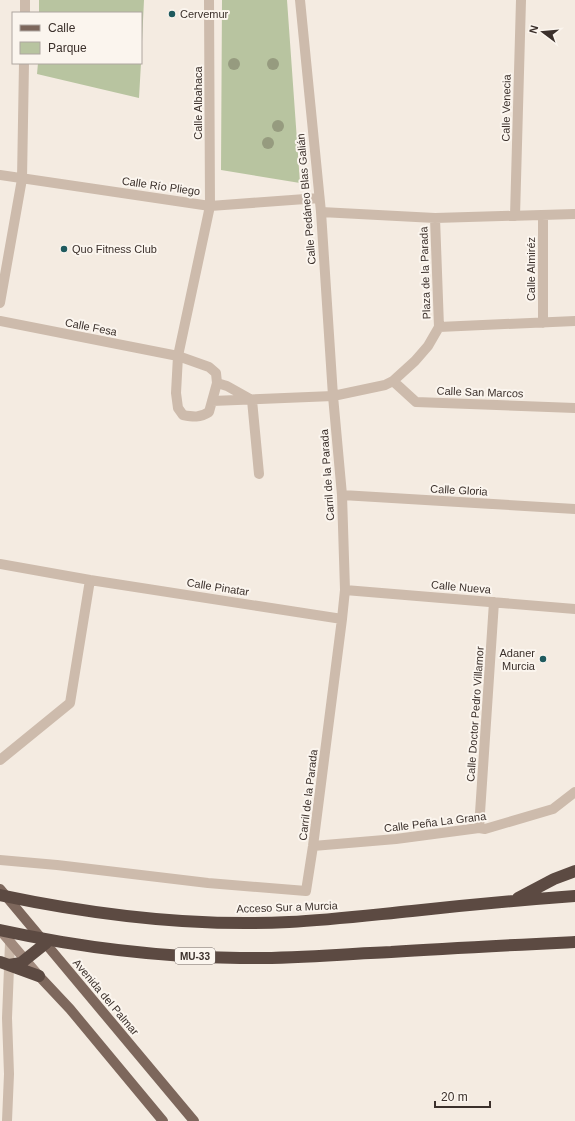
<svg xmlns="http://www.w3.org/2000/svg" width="575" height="1121" viewBox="0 0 575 1121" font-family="Helvetica,sans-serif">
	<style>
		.green { fill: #b8c4a0 }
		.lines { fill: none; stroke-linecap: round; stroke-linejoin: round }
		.street { stroke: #cdbbac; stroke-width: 10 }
		.secondary { stroke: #a18a7d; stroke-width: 10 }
		.primary { stroke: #7d675c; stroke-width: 10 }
		.highway { stroke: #5c4a42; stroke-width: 12 }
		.tree { fill: #969b7f }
		.poi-dot { fill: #1f5a5e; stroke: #fbf5ee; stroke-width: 1.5 }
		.labels { text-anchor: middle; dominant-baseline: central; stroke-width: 4; stroke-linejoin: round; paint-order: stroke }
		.shield { fill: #fbf5ee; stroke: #756b66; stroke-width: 1 }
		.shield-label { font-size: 10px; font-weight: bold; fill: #3b302b }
		.poi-label { font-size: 11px; fill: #3b302b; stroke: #fbf5ee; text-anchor: start }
		.street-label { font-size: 11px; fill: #3b302b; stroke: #fbf5ee }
	</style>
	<rect width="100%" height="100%" fill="#f4ebe1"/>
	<path class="green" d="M 39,0 L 144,0 L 141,62 L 141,13 L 39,13 Z
		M 222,0 L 287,0 L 300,183 L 221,170 Z
		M 38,63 L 141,63 L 139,98 L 37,74 Z"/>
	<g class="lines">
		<path class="street" d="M 209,0 L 210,206 L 178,356 L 176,393 L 178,408 L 183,415 C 193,417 200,418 209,412 L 217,383
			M 25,13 L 25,0
			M 0,175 L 210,206 L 319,198
			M 321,212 L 435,218 L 575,214
			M 543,215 L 543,323
			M 515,216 L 521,0
			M 0,303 L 22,179 L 24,63
			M 0,321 L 178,356 L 209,367 L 216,373 L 217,383 L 227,386 L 252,400
			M 439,327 L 575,321
			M 393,381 L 416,402 L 575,408
			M 252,400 L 259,474
			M 212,401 L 333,396 L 385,385 L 393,381 L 415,361 L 428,346 L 439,327 L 435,218
			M 342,495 L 575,509
			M 0,564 L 90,580 L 342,619
			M 345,590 L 575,609
			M 0,760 L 70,703 L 90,580
			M 479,828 L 494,602
			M 313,846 L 396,839 L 479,828 L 485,829 L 553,809 L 575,792
			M 0,860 L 57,865 L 208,883 L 306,891 L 313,846 L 342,619 L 345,590 L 342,495 L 333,396 L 321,212 L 300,0
			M 7,1121 L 9,1074 L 7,1018 L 10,943"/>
		<path class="secondary" d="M 0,930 L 39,976"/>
		<path class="primary" d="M 0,889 L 194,1121
			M 39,976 L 70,1009 L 163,1121"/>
		<path class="highway" d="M 0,895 C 95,915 192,927 289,922 C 330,920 371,915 412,911 C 466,905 521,900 575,896
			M 518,898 L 554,879 L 575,871
			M 0,930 C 78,947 160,957 240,958 C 290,959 341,954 391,952 C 452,948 514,945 575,942
			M 0,962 L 39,976
			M 9,965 L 21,963 L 46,943"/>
	</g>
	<g class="tree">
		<circle cx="234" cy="64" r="6"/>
		<circle cx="273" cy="64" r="6"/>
		<circle cx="278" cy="126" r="6"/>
		<circle cx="268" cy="143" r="6"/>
	</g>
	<g class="poi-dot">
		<circle cx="172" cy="14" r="4"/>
		<circle cx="64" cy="249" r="4"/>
		<circle cx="543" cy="659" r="4"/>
	</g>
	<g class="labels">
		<rect class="shield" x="175" y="948" width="40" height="16" rx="3"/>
		<g class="shield-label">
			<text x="195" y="956">MU-33</text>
		</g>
		<g class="poi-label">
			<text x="180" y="14">Cervemur</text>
			<text x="72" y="249">Quo Fitness Club</text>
			<text x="535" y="653" text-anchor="end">Adaner<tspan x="535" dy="13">Murcia</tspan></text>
		</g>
		<g class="street-label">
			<text transform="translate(198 103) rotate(-90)">Calle Albahaca</text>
			<text transform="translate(506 108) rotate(-89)">Calle Venecia</text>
			<text transform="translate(161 186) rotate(8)">Calle Río Pliego</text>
			<text transform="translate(306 199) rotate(-95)">Calle Pedáneo Blas Galián</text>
			<text transform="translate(531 269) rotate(-90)">Calle Almiréz</text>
			<text transform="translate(425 273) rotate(-92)">Plaza de la Parada</text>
			<text transform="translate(91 327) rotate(11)">Calle Fesa</text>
			<text transform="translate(480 392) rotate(2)">Calle San Marcos</text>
			<text transform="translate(327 475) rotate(-94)">Carril de la Parada</text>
			<text transform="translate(459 490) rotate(3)">Calle Gloria</text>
			<text transform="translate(218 587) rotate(9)">Calle Pinatar</text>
			<text transform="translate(461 587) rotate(5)">Calle Nueva</text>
			<text transform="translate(475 714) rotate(-86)">Calle Doctor Pedro Villamor</text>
			<text transform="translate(308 795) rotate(-83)">Carril de la Parada</text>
			<text transform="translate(435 822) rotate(-7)">Calle Peña La Grana</text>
			<text transform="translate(287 907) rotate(-2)">Acceso Sur a Murcia</text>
			<text transform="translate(106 997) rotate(50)">Avenida del Palmar</text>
		</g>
	</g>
	<rect x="12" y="12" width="130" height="52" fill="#fbf5ee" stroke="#aea6a0"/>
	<rect x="20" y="25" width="20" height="6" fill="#7d675c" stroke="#aea6a0"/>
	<text x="48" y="32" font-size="12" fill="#3b302b">Calle</text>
	<rect x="20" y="42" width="20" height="12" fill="#b8c4a0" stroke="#aea6a0"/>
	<text x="48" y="52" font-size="12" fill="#3b302b">Parque</text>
	<g transform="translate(543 32) rotate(286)" stroke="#fbf5ee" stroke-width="3" paint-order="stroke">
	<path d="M0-3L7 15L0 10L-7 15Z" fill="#3b302b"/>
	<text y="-6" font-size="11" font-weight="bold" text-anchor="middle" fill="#3b302b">N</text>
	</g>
	<path d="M435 1101v6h55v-6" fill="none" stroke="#3b302b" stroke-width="2"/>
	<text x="441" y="1101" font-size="12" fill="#3b302b" stroke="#fbf5ee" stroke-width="3" paint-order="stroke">20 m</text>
</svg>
